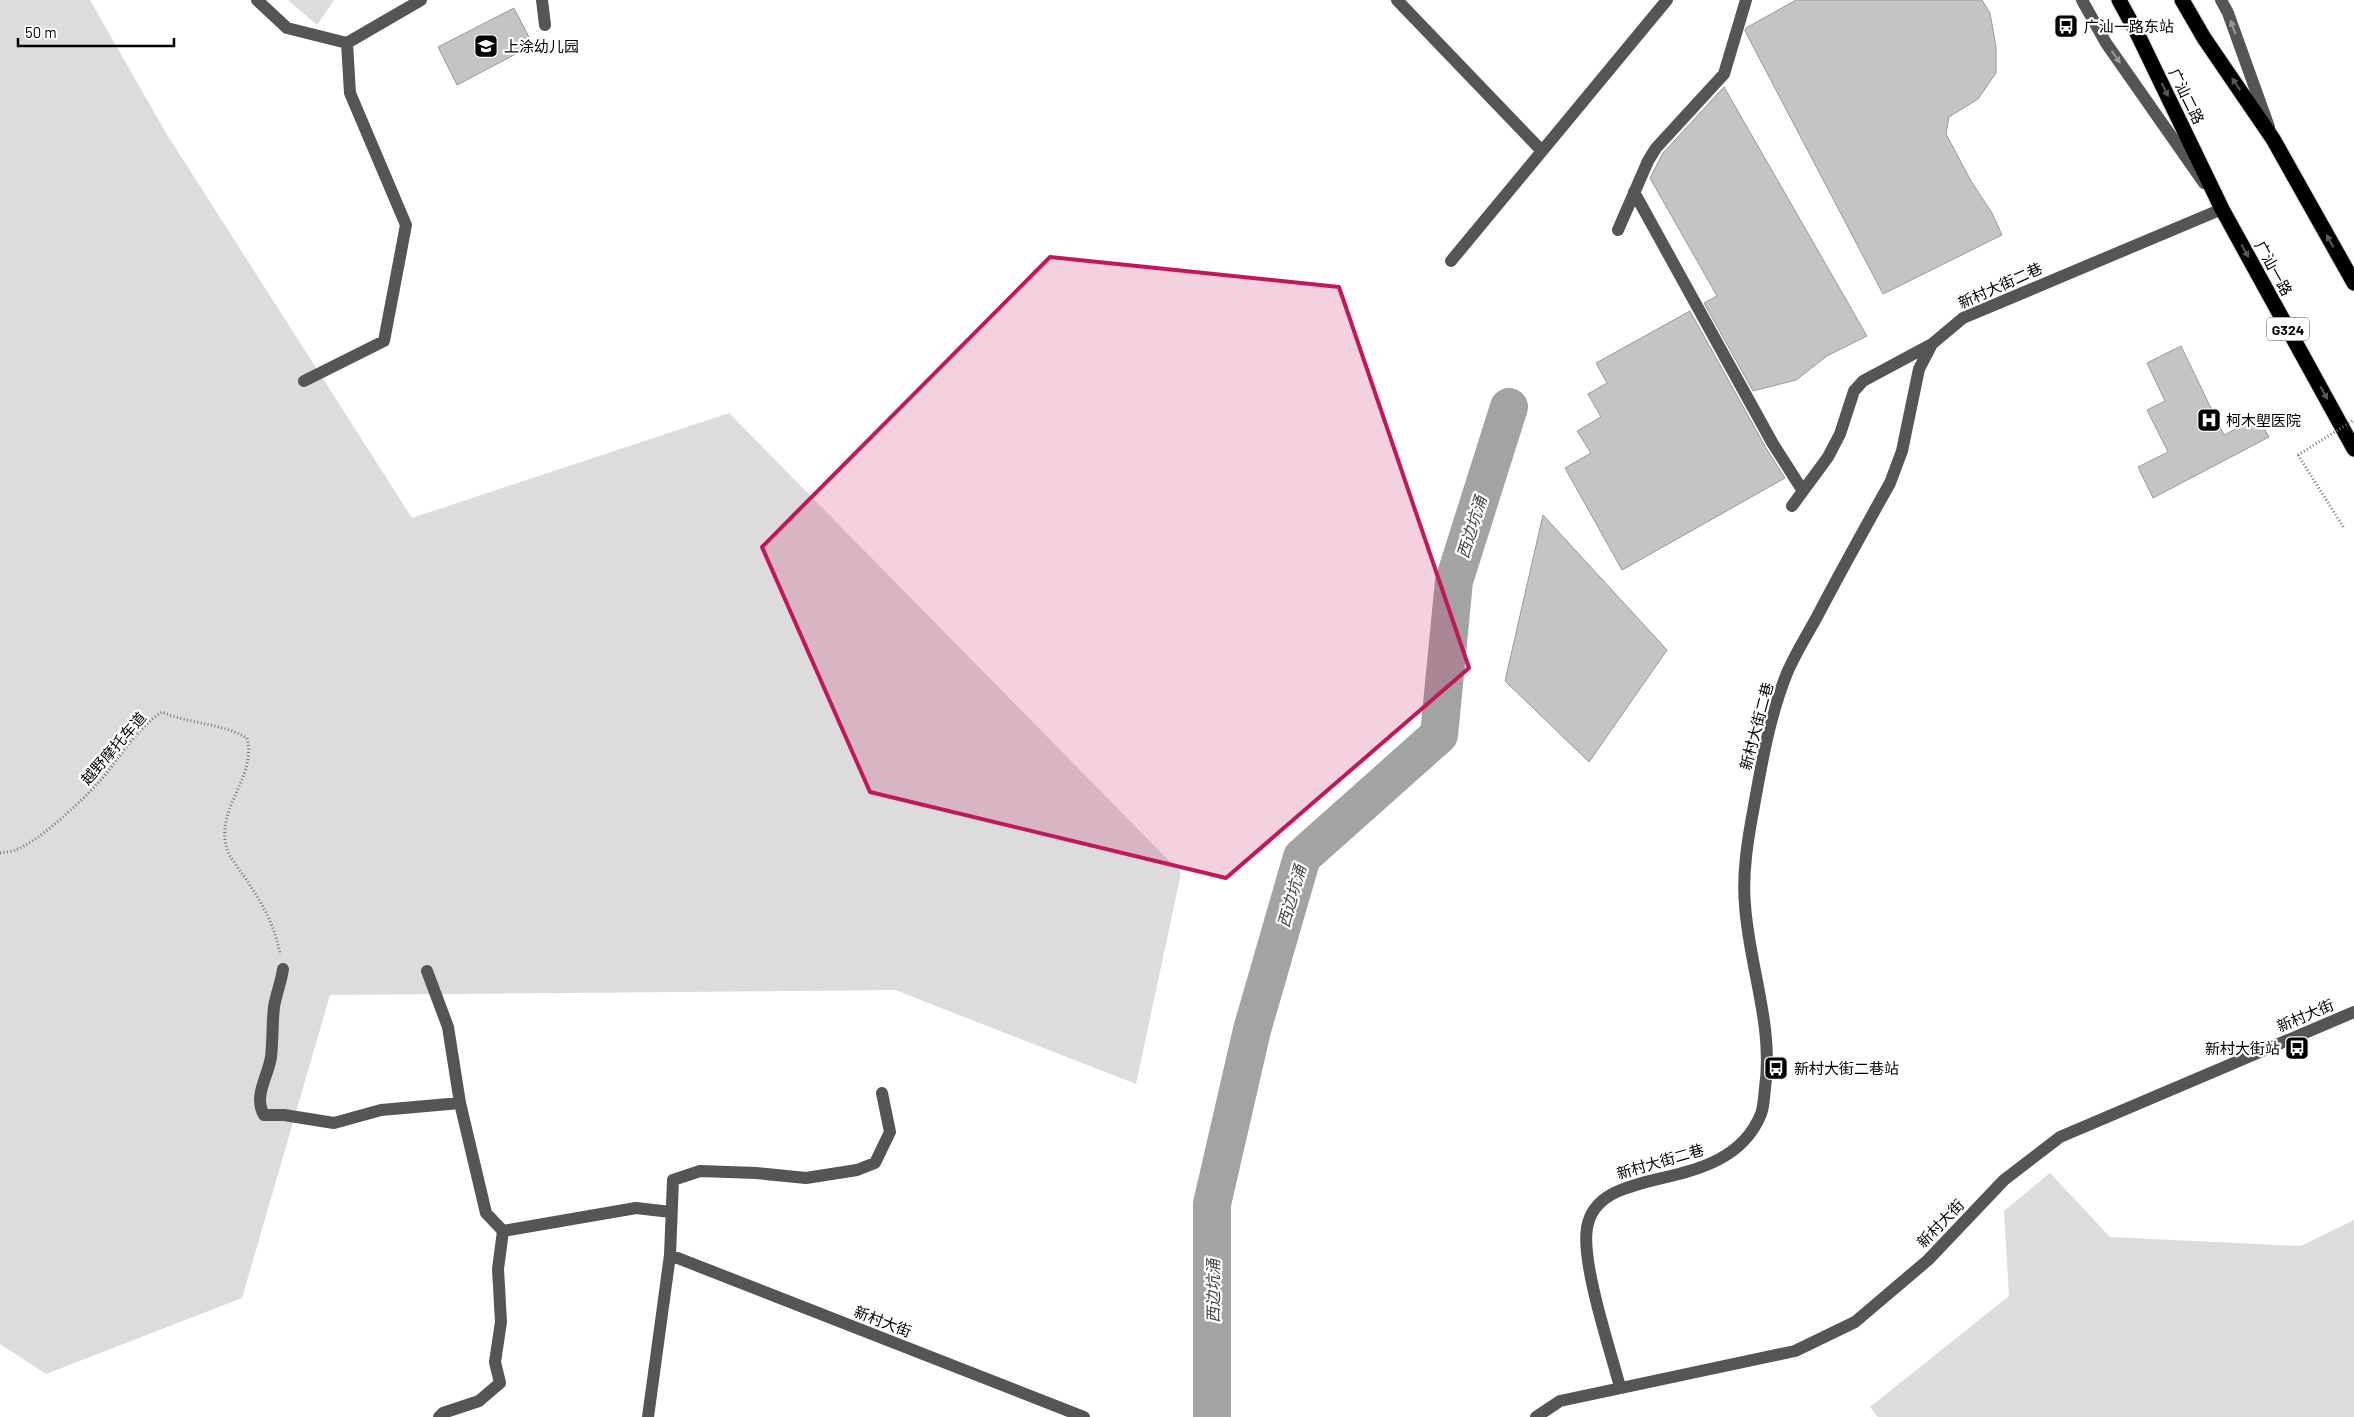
<svg xmlns="http://www.w3.org/2000/svg" width="2354" height="1417" viewBox="0 0 2354 1417" font-family="Barlow,'Noto Sans SC',sans-serif">
	<style>
		.green { fill: #dcdcdc }
		.lines { fill: none; stroke-linecap: round; stroke-linejoin: round }
		.river { stroke: #a3a3a3; stroke-width: 38 }
		.building { fill: #c4c4c4; stroke: #999 }
		.highway-casing { stroke: #dbdbdb; stroke-width: 17 }
		.path { stroke: #777; stroke-width: 3; stroke-dasharray: 1 2.5; stroke-linecap: butt }
		.minor { stroke: #555; stroke-width: 12 }
		.highway { stroke: #000; stroke-width: 15 }
		.path-bridge { stroke: #777; stroke-width: 3; stroke-dasharray: 1 2.5; stroke-linecap: butt }
		.oneway { fill: #999 }
		.oneway2 { fill: #595959 }
		.marked { fill: #c2185b; fill-opacity: 0.2; stroke: #c2185b; stroke-width: 4; stroke-linejoin: round }
		.labels { text-anchor: middle; dominant-baseline: central; stroke-width: 4.5; stroke-linejoin: round; paint-order: stroke }
		.shield { fill: #fff; stroke: #4c4c4c; stroke-width: 1 }
		.shield-label { font-size: 14px; font-weight: bold; fill: #000 }
		.poi-label { font-size: 15px; fill: #000; stroke: #fff; text-anchor: start }
		.street-label { font-size: 15px; fill: #000; stroke: #fff }
		.water-label { font-size: 16px; font-style: italic; fill: #444; stroke: #fff }
	</style>
	<rect width="100%" height="100%" fill="#fff"/>
	<path class="green" d="M 0,0 L 90,0 L 166,133 L 412,518 L 729,413 L 1181,873 L 1136,1084 L 895,990 L 330,995 L 242,1298 L 46,1374 L 0,1344 Z
		M 288,0 L 334,0 L 317,25 Z
		M 2050,1173 L 2110,1237 L 2301,1246 L 2354,1220 L 2354,1417 L 1878,1417 L 1870,1407 L 2009,1296 L 2004,1211 Z"/>
	<g class="lines">
		<path class="river" d="M 1212,1417 L 1212,1204 L 1252,1030 L 1302,857 L 1439,735 L 1454,581 L 1509,407"/>
	</g>
	<path class="building" d="M 1796,0 L 1982,0 L 1990,13 L 1996,47 L 1996,73 L 1978,99 L 1949,117 L 1946,134 L 1971,181 L 1992,213 L 2002,235 L 1883,294 L 1745,31 L 1746,28 Z
		M 514,8 L 533,45 L 457,85 L 438,47 Z
		M 1724,87 L 1867,336 L 1827,356 L 1796,380 L 1753,391 L 1704,303 L 1717,296 L 1650,178 L 1663,153 Z
		M 1690,311 L 1766,448 L 1785,478 L 1622,570 L 1565,468 L 1591,453 L 1577,431 L 1601,417 L 1588,394 L 1607,383 L 1596,363 Z
		M 2181,346 L 2224,435 L 2258,417 L 2269,437 L 2153,498 L 2138,467 L 2168,452 L 2147,410 L 2165,401 L 2147,363 Z
		M 1543,515 L 1667,650 L 1589,762 L 1505,681 Z"/>
	<g class="lines">
		<g class="highway-casing">
			<path id="highway" d="M 2119,0 L 2138,35 L 2222,209 L 2354,449
				M 2182,0 L 2204,38 L 2273,139 L 2354,283"/>
		</g>
		<path class="path" d="M 2298,455 L 2344,528
			M 0,853 C 5,852 11,852 15,850 C 38,843 90,794 106,774 C 123,752 138,728 162,712 C 189,724 222,723 247,738 C 257,776 217,807 226,845 C 228,856 237,866 243,875 C 261,901 275,924 280,955"/>
		<path class="minor" d="M 257,0 L 287,28 L 347,43 L 421,0
			M 542,0 L 545,25
			M 1397,0 L 1541,150
			M 2082,0 L 2106,43 L 2204,183
			M 2221,0 L 2228,13 L 2269,127
			M 1634,192 L 1773,444 L 1803,491
			M 1618,230 L 1648,161 L 1656,148 L 1724,74 L 1746,0
			M 1451,261 L 1667,0
			M 304,381 L 384,341 L 406,225 L 350,93 L 347,43
			M 1792,506 L 1828,457 L 1840,434 L 1854,391 L 1863,381 L 1932,344
			M 283,969 C 281,983 276,994 274,1007 C 272,1023 273,1040 271,1057 C 268,1077 253,1096 264,1115 L 284,1115 L 334,1123 L 381,1110 L 460,1103
			M 427,971 L 448,1027 L 460,1103 L 486,1213 L 503,1231
			M 503,1231 L 636,1208 L 671,1212
			M 670,1255 L 1084,1417
			M 1620,1387 C 1610,1349 1581,1263 1587,1228 C 1598,1159 1726,1200 1761,1114 C 1764,1106 1764,1096 1765,1088 C 1774,1026 1749,966 1745,905 C 1742,873 1748,838 1754,806 C 1762,761 1770,715 1787,673 C 1796,652 1809,632 1819,613 C 1842,569 1866,526 1890,483 L 1902,451 L 1919,369 L 1932,344 L 1963,318 L 2222,209 L 2217,202
			M 439,1417 L 443,1413 L 479,1401 L 500,1383 L 495,1362 L 501,1322 L 498,1269 L 503,1231
			M 648,1417 L 670,1255 L 673,1180 L 700,1171 L 756,1173 L 806,1178 L 857,1170 L 875,1163 L 890,1132 L 882,1093
			M 1536,1417 L 1560,1401 L 1795,1351 L 1855,1322 L 1928,1260 L 2004,1180 L 2060,1137 L 2354,1012"/>
		<use href="#highway" class="highway"/>
		<path class="path-bridge" d="M 2298,455 L 2354,420"/>
	</g>
	<defs><path id="oneway-solid" d="M-6-.8H1V-3.2L6.5 0L1 3.2V.8H-6Z" transform="scale(1.25)"/></defs>
	<g class="oneway">
		<use href="#oneway-solid" transform="translate(2233 27) rotate(-110)"/>
		<use href="#oneway-solid" transform="translate(2116 57) rotate(55)"/>
	</g>
	<g class="oneway2">
		<use href="#oneway-solid" transform="translate(2236 84) rotate(-125)"/>
		<use href="#oneway-solid" transform="translate(2165 90) rotate(64)"/>
		<use href="#oneway-solid" transform="translate(2330 241) rotate(-119)"/>
		<use href="#oneway-solid" transform="translate(2245 251) rotate(61)"/>
		<use href="#oneway-solid" transform="translate(2324 393) rotate(61)"/>
	</g>
	<path class="marked" d="M 1050,257 L 1339,287 L 1469,668 L 1226,878 L 870,792 L 762,547 Z"/>
	<defs>
		<g id="bus-square" transform="scale(1.25)"><rect x="-9" y="-9" width="18" height="18" rx="4" fill="#000" stroke="#fff"/><path d="M-5-6H5V4H4V6H2V4H-2V6H-4V4H-5ZM-3.5-4V0h7V-4ZM-3.5 1.2v1.5H-2V1.2ZM2 1.2v1.5H3.5V1.2Z" fill="#fff"/></g>
		<g id="school-square" transform="scale(1.25)"><rect x="-9" y="-9" width="18" height="18" rx="4" fill="#000" stroke="#fff"/><path d="M0-5L7-2L0 1L-7-2ZM-4 1L0 2.5L4 1V4Q0 6-4 4Z" fill="#fff"/></g>
		<g id="hospital-square" transform="scale(1.25)"><rect x="-9" y="-9" width="18" height="18" rx="4" fill="#000" stroke="#fff"/><path d="M-5-5h3v3.5h4V-5h3V5h-3V1.5h-4V5h-3Z" fill="#fff"/></g>
	</defs>
	<g fill-rule="evenodd">
		<use href="#bus-square" x="2066" y="26"/>
		<use href="#school-square" x="486" y="46"/>
		<use href="#hospital-square" x="2209" y="420"/>
		<use href="#bus-square" x="2297" y="1048"/>
		<use href="#bus-square" x="1776" y="1068"/>
	</g>
	<g class="labels">
		<rect class="shield" x="2267" y="317.5" width="42" height="23" rx="4"/>
		<g class="shield-label">
			<text x="2288" y="329">G324</text>
		</g>
		<g class="poi-label">
			<text x="2084" y="26">广汕一路东站</text>
			<text x="504" y="46">上涂幼儿园</text>
			<text x="2226" y="420">柯木塱医院</text>
			<text x="2280" y="1048" text-anchor="end">新村大街站</text>
			<text x="1794" y="1068">新村大街二巷站</text>
		</g>
		<g class="street-label">
			<text transform="translate(2187 96) rotate(64)">广汕二路</text>
			<text transform="translate(2274 268) rotate(61)">广汕一路</text>
			<text transform="translate(2000 285) rotate(-24)">新村大街二巷</text>
			<text transform="translate(1756 726) rotate(-75)">新村大街二巷</text>
			<text transform="translate(113 748) rotate(-49)">越野摩托车道</text>
			<text transform="translate(2305 1015) rotate(-23)">新村大街</text>
			<text transform="translate(1660 1161) rotate(-16)">新村大街二巷</text>
			<text transform="translate(1940 1223) rotate(-46)">新村大街</text>
			<text transform="translate(883 1321) rotate(21)">新村大街</text>
		</g>
		<g class="water-label">
			<text transform="translate(1471 527) rotate(-73)">西边坑涌</text>
			<text transform="translate(1291 896) rotate(-74)">西边坑涌</text>
			<text transform="translate(1212 1291) rotate(-90)">西边坑涌</text>
		</g>
	</g>
	<path d="M18 38v8h156v-8" fill="none" stroke="#000000" stroke-width="2.5"/>
	<text x="25" y="38" font-size="15" fill="#000000" stroke="#ffffff" stroke-width="4" paint-order="stroke">50 m</text>
</svg>
